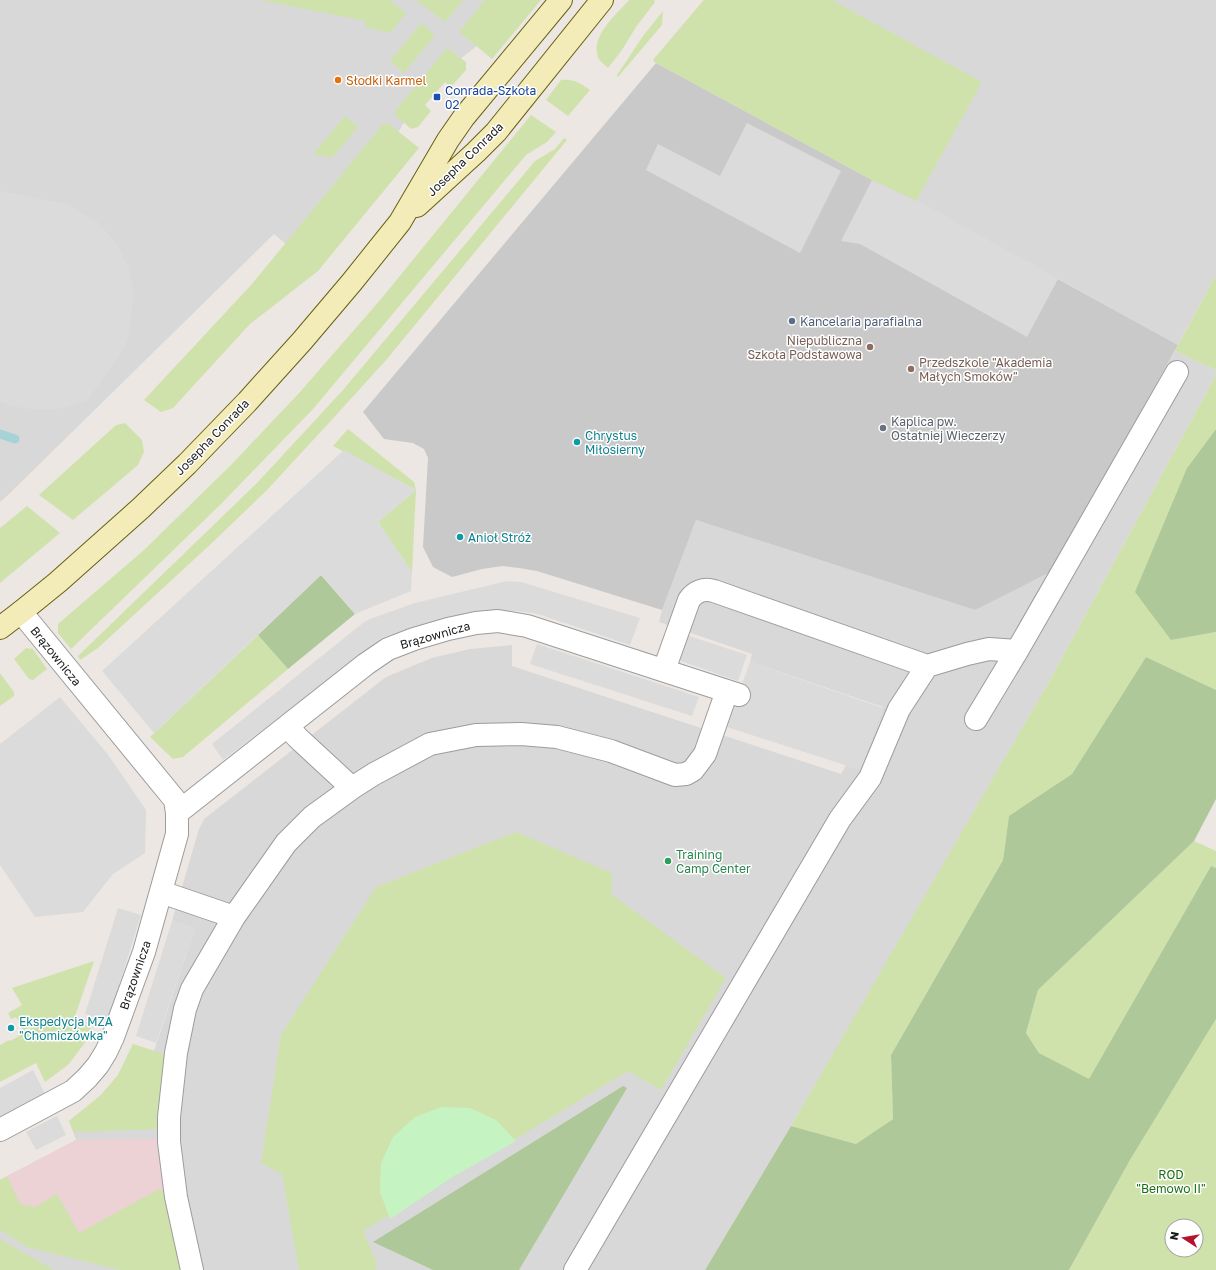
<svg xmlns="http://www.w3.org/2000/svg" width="1216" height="1270" viewBox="0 0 1216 1270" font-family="'Golos Text',sans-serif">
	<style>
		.residential { fill: #d9d8d8 }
		.commercial { fill: #ecd2d5 }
		.religious { fill: #c9c9c9 }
		.grass { fill: #d0e2ab; fill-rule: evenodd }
		.forest { fill: #afc89a }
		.park { fill: #c5f3c1 }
		.parking { fill: #dbdbdb }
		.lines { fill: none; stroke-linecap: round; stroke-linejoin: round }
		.stream { stroke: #a5d3d6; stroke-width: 9 }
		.street-casing { stroke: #9c9c9c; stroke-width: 24 }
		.secondary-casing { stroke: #66610e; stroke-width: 24 }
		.street { stroke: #fff; stroke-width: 22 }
		.secondary { stroke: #f3ecb9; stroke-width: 22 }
		.food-dot { fill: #e8710a; stroke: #fff; stroke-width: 1.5 }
		.transit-dot { fill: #1a4fb4; stroke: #fff; stroke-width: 1.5 }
		.service-dot { fill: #5c6f8a; stroke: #fff; stroke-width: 1.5 }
		.education-dot { fill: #8d6e63; stroke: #fff; stroke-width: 1.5 }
		.worship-dot { fill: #6b7280; stroke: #fff; stroke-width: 1.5 }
		.culture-dot { fill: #0f9aa8; stroke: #fff; stroke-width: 1.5 }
		.leisure-dot { fill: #2e9e5b; stroke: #fff; stroke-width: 1.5 }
		.labels { text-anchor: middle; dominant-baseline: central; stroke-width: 3; stroke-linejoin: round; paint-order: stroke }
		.food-label { font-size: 12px; fill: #c56008; stroke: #fff; text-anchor: start }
		.transit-label { font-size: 12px; fill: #164399; stroke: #fff; text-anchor: start }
		.street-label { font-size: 12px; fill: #1b1b1b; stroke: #fff }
		.service-label { font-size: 12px; fill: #4e5e75; stroke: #fff; text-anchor: start }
		.education-label { font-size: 12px; fill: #785e54; stroke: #fff; text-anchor: end }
		.worship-label { font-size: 12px; fill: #5b616d; stroke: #fff; text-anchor: start }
		.culture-label { font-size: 12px; fill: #0d838f; stroke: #fff; text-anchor: start }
		.leisure-label { font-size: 12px; fill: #27864d; stroke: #fff; text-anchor: start }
		.park-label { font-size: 12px; fill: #1c6e14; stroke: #fff }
	</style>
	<rect width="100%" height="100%" fill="#ece7e2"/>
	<path class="residential" d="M 0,0 L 521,0 L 486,39 L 425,86 L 318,271 L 274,234 L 8,495 L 0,502 Z
		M 704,0 L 1216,0 L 1216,275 L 1178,345 L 917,201 L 872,180 L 656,63 L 653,60 Z
		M 1175,351 L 1216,370 L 1216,375 L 1050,680 L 844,1037 L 705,1270 L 0,1270 L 0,1180 L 76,1140 L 69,1121 L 101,1095 L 118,1075 L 133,1044 L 154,1051 L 195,928 L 172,921 L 199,829 L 204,819 L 386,677 L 432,658 L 470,649 L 512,645 L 512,666 L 841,774 L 846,765 L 860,770 L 883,707 L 750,662 L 752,654 L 659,622 L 662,610 L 696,520 L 975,610 L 1116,457 Z"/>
	<path class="commercial" d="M 159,1139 L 168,1192 L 158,1190 L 79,1233 L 58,1194 L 35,1207 L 20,1204 L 7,1176 L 76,1140 Z"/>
	<path class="religious" d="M 656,63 L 872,180 L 916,201 L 1178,345 L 1052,571 L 975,610 L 696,520 L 662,610 L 537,571 L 519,568 L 503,566 L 482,569 L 452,577 L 433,567 L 423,547 L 428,458 L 424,449 L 413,443 L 384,439 L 363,412 Z"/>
	<path class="grass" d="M 260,0 L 389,0 L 406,13 L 390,33 L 365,27 L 366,21 Z
		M 416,0 L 463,0 L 445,22 Z
		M 485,0 L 541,0 L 492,59 L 459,32 Z
		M 629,0 L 654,0 L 655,2 L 636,27 L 622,50 L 608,68 C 605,65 599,61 598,57 C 590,36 617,14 629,0 Z
		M 704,0 L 832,0 L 982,82 L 916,201 L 872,180 L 656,63 L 653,60 Z
		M 663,11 L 662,25 L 618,77 L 617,75 L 643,36 Z
		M 421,23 L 435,35 L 404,73 L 390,61 Z
		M 447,48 L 466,62 L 466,70 L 451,87 L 445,82 L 425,105 L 431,111 L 418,127 L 411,129 L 395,115 L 396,110 Z
		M 561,80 C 574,79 580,83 590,90 L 568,116 L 546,100 Z
		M 531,115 L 556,132 L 547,142 L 526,155 L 313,409 L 221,504 L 71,649 L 58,633 L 58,624 L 144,550 L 231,465 L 300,392 L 381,299 Z
		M 345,116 L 358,127 L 332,158 L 313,154 Z
		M 383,124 L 389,124 L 419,148 L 318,271 L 250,324 L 173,408 L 161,412 L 144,400 L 252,284 Z
		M 564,138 L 567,140 L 387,359 L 328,424 L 267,490 L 213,542 L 98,648 L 80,660 L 78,656 L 257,483 L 343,390 L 535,161 L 555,149 Z
		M 1216,275 L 1216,370 L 1175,351 Z
		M 1216,375 L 1216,429 L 1187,468 L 1171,640 L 1216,632 L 1216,690 L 1146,657 L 1072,774 L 1009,817 L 1003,860 L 891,1055 L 893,1119 L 856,1144 L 791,1126 L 1050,680 Z
		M 125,423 L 142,440 L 144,452 L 138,465 L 73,520 L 39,495 L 116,425 Z
		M 348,429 L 414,482 L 416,490 L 412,572 L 378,522 L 416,490 L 333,446 Z
		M 27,506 L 60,533 L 0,583 L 0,528 Z
		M 258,635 L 288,669 L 183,757 L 173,759 L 150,737 Z
		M 26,648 L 33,649 L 47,669 L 33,680 L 29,679 L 14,659 Z
		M 0,673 L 14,692 L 14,696 L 0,706 Z
		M 516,832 L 612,873 L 611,894 L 726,978 L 661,1090 L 628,1071 L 363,1231 L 377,1264 L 376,1270 L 299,1270 L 282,1174 L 261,1163 L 281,1035 L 376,887 Z
		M 1194,841 L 1216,851 L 1216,868 L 1211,866 L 1089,1080 L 1039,1053 L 1026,1033 L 1038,990 Z
		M 94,961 L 74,1019 L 91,1028 L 84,1044 L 68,1065 L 45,1082 L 36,1063 L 0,1082 L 0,1045 L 9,1040 L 10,1041 L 31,1029 L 31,1027 L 23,1031 L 16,1017 L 11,1019 L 8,1013 L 22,1005 L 12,988 Z
		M 1216,1019 L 1216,1270 L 1069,1270 L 1130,1160 ZM 1172,1226 L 1196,1226 L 1196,1250 L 1172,1250 Z
		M 133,1044 L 167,1055 L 159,1129 L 74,1132 L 69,1121 L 101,1095 L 118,1075 Z
		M 7,1176 L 20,1204 L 35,1207 L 57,1194 L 79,1233 L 159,1189 L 168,1192 L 185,1270 L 120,1270 L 27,1247 L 0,1230 L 0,1180 Z
		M 0,1239 L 54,1270 L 0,1270 Z"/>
	<path class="forest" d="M 1216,429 L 1216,632 L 1171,640 L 1135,592 L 1187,468 Z
		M 321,575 L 355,614 L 288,669 L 258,635 Z
		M 1146,657 L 1216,690 L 1216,799 L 1194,841 L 1038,990 L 1026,1033 L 1039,1053 L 1089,1079 L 1211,866 L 1216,868 L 1216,1019 L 1130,1160 L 1069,1270 L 705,1270 L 791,1126 L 856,1144 L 893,1119 L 891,1055 L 1003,860 L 1009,816 L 1072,774 Z
		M 623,1086 L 627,1088 L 519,1270 L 433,1270 L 373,1242 Z"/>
	<path class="park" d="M 441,1107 L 470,1108 L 496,1120 L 516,1141 L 454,1176 L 390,1219 L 380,1192 L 381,1163 L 393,1137 L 415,1117 Z"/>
	<path class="parking" d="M 747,123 L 841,171 L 800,253 L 646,170 L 658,144 L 720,176 Z
		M 872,180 L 916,201 L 1058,279 L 1027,337 L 860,244 L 841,241 Z
		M 0,191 L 66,204 L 96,221 L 117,244 L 129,269 L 134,294 L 128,340 L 116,360 L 87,401 L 63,408 L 36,410 L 11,406 L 0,401 Z
		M 344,450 L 416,490 L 378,522 L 412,572 L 411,591 L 355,614 L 321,575 L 154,733 L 102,671 Z
		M 507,581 L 521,582 L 640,618 L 630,645 L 538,614 L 517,611 L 499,611 L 470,613 L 447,617 L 383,637 L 223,760 L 212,744 L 363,623 L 370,619 L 415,603 Z
		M 683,634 L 747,655 L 738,681 L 675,659 Z
		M 537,644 L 699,697 L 692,716 L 530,664 Z
		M 750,662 L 883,708 L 860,770 L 727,727 Z
		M 60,697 L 109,756 L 146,810 L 145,853 L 113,874 L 83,912 L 35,917 L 0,865 L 0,744 Z
		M 118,908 L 141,915 L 108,1021 L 85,1014 Z
		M 172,921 L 195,928 L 156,1043 L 136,1036 Z
		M 33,1070 L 45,1094 L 0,1117 L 0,1088 Z
		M 57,1116 L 66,1135 L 36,1150 L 26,1132 Z"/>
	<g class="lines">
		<path class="stream" d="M 0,434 L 15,439"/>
		<g class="street-casing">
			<path id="street" d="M 664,670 L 689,600 C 695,591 704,588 714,591 L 927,666 L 967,654 L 989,649 L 1017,651 L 1177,372
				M 976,719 L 1017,651
				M 288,727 L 298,738 L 352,788
				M 177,813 L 366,664 L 388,649 L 414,639 L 448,629 L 476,623 L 498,621 L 527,626 L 739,695
				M 161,892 L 234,917 L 192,989 L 185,1009 L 176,1053 L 169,1117 L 169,1142 L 176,1197 L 192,1270
				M 234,917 L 286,843 L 312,817 L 352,788 L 374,774 L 430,744 L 476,735 L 521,734 L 557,737 L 611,751 L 675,775 L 686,774 L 693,770 L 705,754 L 727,691
				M 0,1130 L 73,1091 L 87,1078 L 98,1065 L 106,1052 L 113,1037 L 144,952 L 177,834 L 177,813 L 175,800 L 21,612
				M 575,1270 L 840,819 L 870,778 L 899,709 L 927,666"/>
		</g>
		<g class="secondary-casing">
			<path id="secondary" d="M 417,206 L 476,152 L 496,132 L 602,0
				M 0,628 L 21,612 L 58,582 L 141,508 L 187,464 L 247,402 L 302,341 L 352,282 L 400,222 L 448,140 L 464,117 L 561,0"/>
		</g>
		<use href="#street" class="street"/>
		<use href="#secondary" class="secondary"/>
	</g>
	<circle class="food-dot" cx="338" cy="80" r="4"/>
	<rect class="transit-dot" x="433" y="93" width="8" height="8" rx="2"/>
	<circle class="service-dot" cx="792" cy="321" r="4"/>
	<g class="education-dot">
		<circle cx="870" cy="347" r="4"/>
		<circle cx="911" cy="369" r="4"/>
	</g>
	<circle class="worship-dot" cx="883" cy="428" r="4"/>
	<g class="culture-dot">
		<circle cx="577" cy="442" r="4"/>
		<circle cx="460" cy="537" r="4"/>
		<circle cx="11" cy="1028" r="4"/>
	</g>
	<circle class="leisure-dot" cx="668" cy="861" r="4"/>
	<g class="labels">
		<g class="food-label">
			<text x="346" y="80">Słodki Karmel</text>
		</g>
		<g class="transit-label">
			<text x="445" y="90">Conrada-Szkoła<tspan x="445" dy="14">02</tspan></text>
		</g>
		<g class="street-label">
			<text transform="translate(465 159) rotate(-44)">Josepha Conrada</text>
			<text transform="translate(212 437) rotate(-46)">Josepha Conrada</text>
			<text transform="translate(435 635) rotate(-16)">Brązownicza</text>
			<text transform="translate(56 656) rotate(51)">Brązownicza</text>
			<text transform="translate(135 975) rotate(-71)">Brązownicza</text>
		</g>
		<g class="service-label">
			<text x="800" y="321">Kancelaria parafialna</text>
		</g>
		<g class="education-label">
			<text x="862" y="340">Niepubliczna<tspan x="862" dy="14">Szkoła Podstawowa</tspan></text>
			<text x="919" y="362" text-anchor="start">Przedszkole "Akademia<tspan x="919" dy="14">Małych Smoków"</tspan></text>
		</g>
		<g class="worship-label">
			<text x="891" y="421">Kaplica pw.<tspan x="891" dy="14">Ostatniej Wieczerzy</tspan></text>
		</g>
		<g class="culture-label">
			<text x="585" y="435">Chrystus<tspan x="585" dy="14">Miłosierny</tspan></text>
			<text x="468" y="537">Anioł Stróż</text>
			<text x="19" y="1021">Ekspedycja MZA<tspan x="19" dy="14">"Chomiczówka"</tspan></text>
		</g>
		<g class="leisure-label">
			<text x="676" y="854">Training<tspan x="676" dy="14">Camp Center</tspan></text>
		</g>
		<g class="park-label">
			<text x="1171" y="1174">ROD<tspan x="1171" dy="14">"Bemowo II"</tspan></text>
		</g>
	</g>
	<g transform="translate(1184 1238) rotate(282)"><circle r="19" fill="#ffffff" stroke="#a4a4a4"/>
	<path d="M0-3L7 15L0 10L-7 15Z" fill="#b5122d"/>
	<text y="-6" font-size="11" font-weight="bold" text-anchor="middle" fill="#1b1b1b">N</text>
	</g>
</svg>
